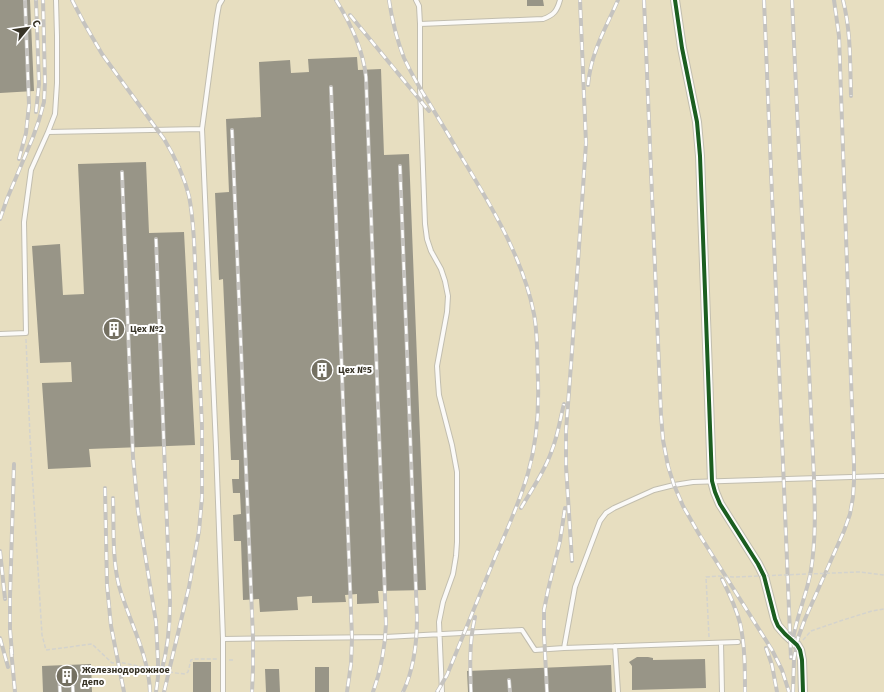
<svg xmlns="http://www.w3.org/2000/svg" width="884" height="692" viewBox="0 0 884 692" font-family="'Source Sans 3',sans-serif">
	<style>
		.built { fill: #e7dec0 }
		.building { fill: #989587 }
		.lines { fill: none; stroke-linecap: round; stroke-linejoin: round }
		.service-casing { stroke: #c2beaf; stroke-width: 6 }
		.minor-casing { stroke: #c2beaf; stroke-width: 10 }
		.path { stroke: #d4d3cd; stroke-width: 1.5; stroke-dasharray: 4 2; stroke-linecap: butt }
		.service { stroke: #fbfaf8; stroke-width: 4 }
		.minor { stroke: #fbfaf8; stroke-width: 8 }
		.rail-casing { stroke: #c5c3bf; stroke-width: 4 }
		.rail { stroke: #fff; stroke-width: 2.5; stroke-dasharray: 8; stroke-linecap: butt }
		.path-bridge { stroke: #d4d3cd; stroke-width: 1.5; stroke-dasharray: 4 2; stroke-linecap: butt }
		.cycleway-casing { stroke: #fff; stroke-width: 6 }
		.cycleway { stroke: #1b5e20; stroke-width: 4 }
		.labels { text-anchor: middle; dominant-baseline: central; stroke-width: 4; stroke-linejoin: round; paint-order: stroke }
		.poi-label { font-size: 10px; font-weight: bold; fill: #373326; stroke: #fff; text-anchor: start }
	</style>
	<rect width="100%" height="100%" fill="#e6e1cf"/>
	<path class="built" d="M 0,0 L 884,0 L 884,692 L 0,692 Z"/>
	<path class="building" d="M 0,0 L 30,0 L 34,91 L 0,93 Z
		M 527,0 L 543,0 L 544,6 L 527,6 Z
		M 357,57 L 358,70 L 381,69 L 384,155 L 409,154 L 426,590 L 378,591 L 379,603 L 357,604 L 357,594 L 345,595 L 346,602 L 312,603 L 312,596 L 297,597 L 298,610 L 260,612 L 259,599 L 243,600 L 241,541 L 234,541 L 233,515 L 241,514 L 240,493 L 233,493 L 232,479 L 239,479 L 239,460 L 231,460 L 223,279 L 219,280 L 215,193 L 229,192 L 226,119 L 261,117 L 259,62 L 290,60 L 291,73 L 309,72 L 308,59 Z
		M 146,162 L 149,233 L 184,232 L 195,445 L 89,449 L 91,467 L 48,469 L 42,383 L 72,382 L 71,362 L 40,363 L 32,246 L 60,244 L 63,295 L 84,294 L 78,164 Z
		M 637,657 L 648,657 L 653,658 L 653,660 L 705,659 L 706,688 L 632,690 L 632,666 L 629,662 Z
		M 193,662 L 211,662 L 211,692 L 193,692 Z
		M 91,664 L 92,692 L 43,692 L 42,666 Z
		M 611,665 L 612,692 L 468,692 L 467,671 Z
		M 315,667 L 329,667 L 329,692 L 315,692 Z
		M 265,669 L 279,669 L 280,692 L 266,692 Z"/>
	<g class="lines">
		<g class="service-casing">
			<path id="service" d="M 56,0 L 57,36 L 57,83 L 55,114 L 48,132 L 202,129
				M 222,0 L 219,5 L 217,16 L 202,129 L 216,447 L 223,639 L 223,692
				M 416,0 L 419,6 L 420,24 L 420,87 L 425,224 L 427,239 L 431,251 L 441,269 L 445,281 L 448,296 L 447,312 L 437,366 L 438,382 L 439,395 L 452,445 L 457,472 L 457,542 L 456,556 L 453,574 L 443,602 L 439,622 L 442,692
				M 420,24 L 543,19 C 554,15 557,11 560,0
				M 0,334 L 26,333 L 24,222 L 31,170 L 48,132
				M 223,639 L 385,637 L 522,630 L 535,650 L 564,648 L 575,587 L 600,521 L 606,513 L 614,508 L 654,490 L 674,485 L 693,482 L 884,476
				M 721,643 L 722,692
				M 615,646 L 618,692
				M 564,648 L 738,642"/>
		</g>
		<g class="minor-casing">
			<path id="minor" d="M 675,0 L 682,48 L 697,122 L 700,156 L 712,481 L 715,492 L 720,504 L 758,564 L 764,576 L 775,619 L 778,626 L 785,634 L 797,645 L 800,650 L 802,660 L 803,692"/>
		</g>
		<path class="path" d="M 26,339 L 30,437 L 42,635 L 46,650 L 92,644 L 112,663 L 118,662 C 140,666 162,672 185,674 L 188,672 L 191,660 L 194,659 L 217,659
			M 709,637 L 706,577 L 718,576
			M 803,640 L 811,631 L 843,620 L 872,611 L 884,609
			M 229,660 L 233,660"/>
		<use href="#service" class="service"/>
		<use href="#minor" class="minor"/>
		<g class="rail-casing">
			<path id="rail" d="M 72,0 L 84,23 L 102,54 L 164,139 C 175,157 184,176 189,196 C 192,211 193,225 194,240 L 202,427 L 202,497 L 199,531 L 189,587 L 164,692
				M 336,0 C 351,24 363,49 366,77 L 386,624 C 385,647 381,670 373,692
				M 389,0 C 392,20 397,40 404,58 C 411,73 419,87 428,101 C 438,118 449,135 459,153 C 489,202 523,257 534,314 C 538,336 537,358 538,380 C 539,413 537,442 528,473 C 520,501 508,528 496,555
				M 644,0 L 661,415 L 663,440 L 668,466 L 674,485 L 683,506 L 699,534 L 772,650 L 782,670 L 789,692
				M 764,0 L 791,658
				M 792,0 L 814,478 C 815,509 816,539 811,570 C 807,594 797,615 793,639
				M 843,0 C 851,32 850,63 851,96
				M 350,15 L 429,111
				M 588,85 C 591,52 605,30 618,0
				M 331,87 L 352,638 L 351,664 L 347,692
				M 36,112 L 39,84 L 36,0
				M 232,130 L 253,638 L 253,668 L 252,692
				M 19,159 L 26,133 L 29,105 L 25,0
				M 400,166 L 417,617 C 417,642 414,669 403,692
				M 122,172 L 133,457 L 138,511 L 156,622 L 158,662 L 158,677 L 156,692
				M 0,219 L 7,199 L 33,137 L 39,120 L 44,102 L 45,83 L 43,0
				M 156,239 L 170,602 C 170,628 168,648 161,673
				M 105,488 L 107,585 L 111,626 L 124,692
				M 113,498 C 114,527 112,558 119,586 C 129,621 149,655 150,692
				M 521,508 C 532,489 545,471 552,450 C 558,435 560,419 564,404
				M 0,551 L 5,599
				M 572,561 L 566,466 L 566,431 L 572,351 L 586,143 L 580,0
				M 722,579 C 729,593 736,608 740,623 C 745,645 745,669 745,692
				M 0,638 L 8,667
				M 766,648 L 772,665 L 777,692
				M 11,649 L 15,692
				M 12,654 L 10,629 L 10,597 L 14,464
				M 59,670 L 60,692
				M 72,670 L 73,692
				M 509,680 L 510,692
				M 437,692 L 447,675 L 498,550
				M 471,692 C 470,667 469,642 475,617
				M 547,692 L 544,633 L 544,610 L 548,590 L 560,541 L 565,508
				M 793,692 L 794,659 L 798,638 L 805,619 L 844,531 L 850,514 L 853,497 L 854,481 L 854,465 L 839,36 L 834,0"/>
		</g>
		<use href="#rail" class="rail"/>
		<path class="path-bridge" d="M 718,576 L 733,577 L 859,572 L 884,575"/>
		<g class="cycleway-casing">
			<path id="cycleway" d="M 675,0 L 682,48 L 697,122 L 700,156 L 712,481 L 715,492 L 720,504 L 758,564 L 764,576 L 775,619 L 778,626 L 785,634 L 797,645 L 800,650 L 802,660 L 803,692"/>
		</g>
		<use href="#cycleway" class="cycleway"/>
	</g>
	<defs>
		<g id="building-disc" transform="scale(1.15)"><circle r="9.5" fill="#747061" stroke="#fff"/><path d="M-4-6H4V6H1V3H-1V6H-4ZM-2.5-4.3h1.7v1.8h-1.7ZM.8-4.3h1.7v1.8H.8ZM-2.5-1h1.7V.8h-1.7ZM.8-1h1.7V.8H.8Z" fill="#fff"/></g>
	</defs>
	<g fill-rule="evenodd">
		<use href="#building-disc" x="114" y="329"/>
		<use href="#building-disc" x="322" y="370"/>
		<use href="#building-disc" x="67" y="676"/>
	</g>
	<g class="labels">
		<g class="poi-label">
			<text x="130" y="329">Цех №2</text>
			<text x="338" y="370">Цех №5</text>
			<text x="82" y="670">Железнодорожное<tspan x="82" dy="12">депо</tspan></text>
		</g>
	</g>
	<g transform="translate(28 28) rotate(61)" stroke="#ffffff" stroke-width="3" paint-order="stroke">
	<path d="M0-3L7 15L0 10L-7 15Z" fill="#373326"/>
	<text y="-6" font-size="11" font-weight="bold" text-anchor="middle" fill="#373326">С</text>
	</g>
</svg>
